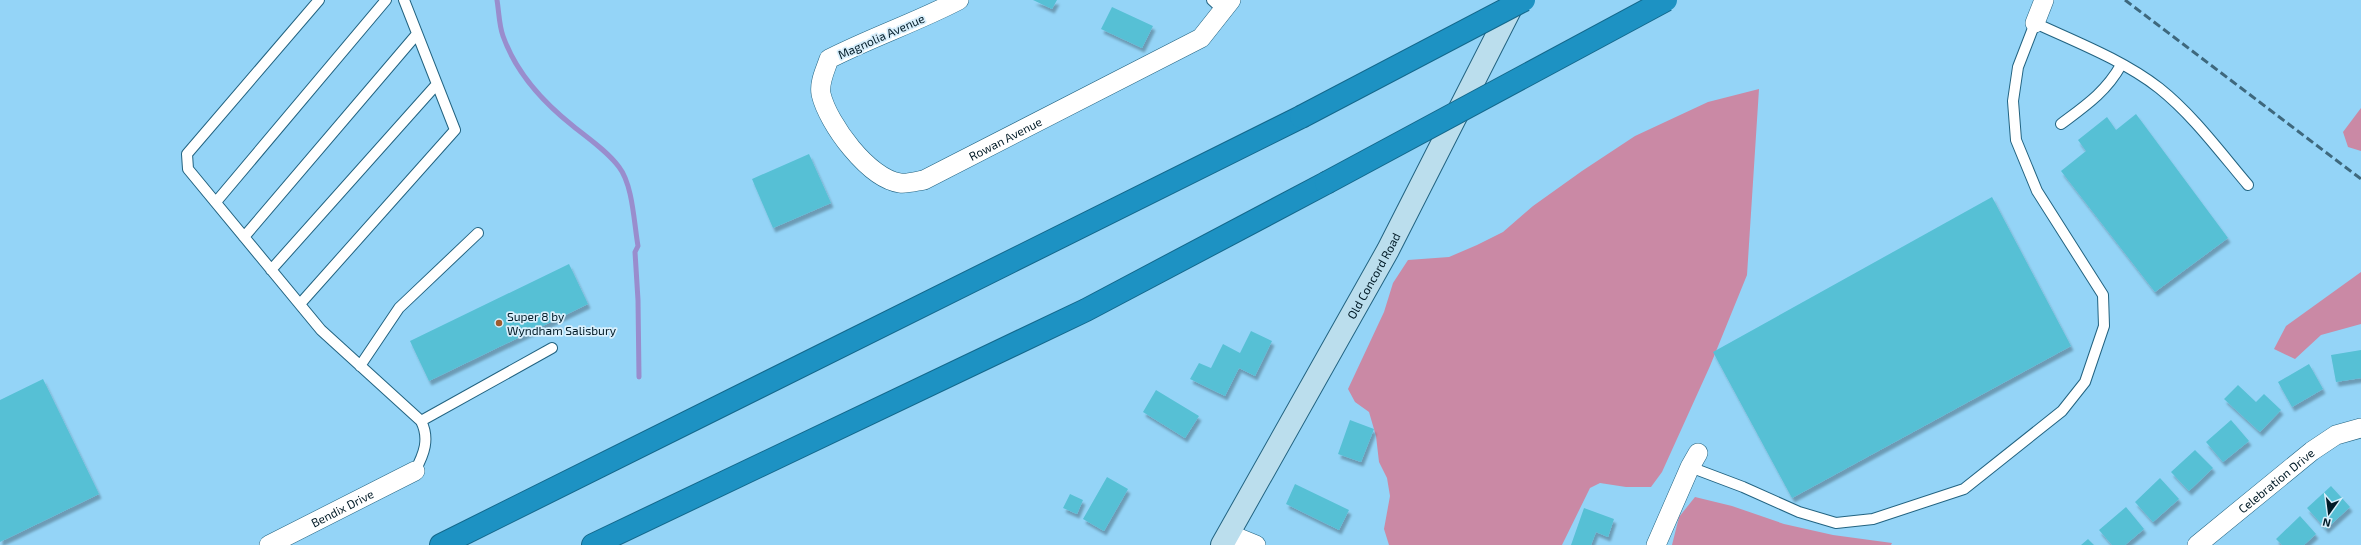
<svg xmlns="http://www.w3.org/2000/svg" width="2361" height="545" viewBox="0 0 2361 545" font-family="'Exo 2',sans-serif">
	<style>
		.green { fill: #ca89a5 }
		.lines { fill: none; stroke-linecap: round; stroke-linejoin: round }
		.stream { stroke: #998dcd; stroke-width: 5 }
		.building { fill: #57c0d5; filter: url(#shadow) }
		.lane-casing { stroke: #226381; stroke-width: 12 }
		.street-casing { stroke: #226381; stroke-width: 20 }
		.secondary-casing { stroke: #226381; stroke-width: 24 }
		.highway-casing { stroke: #13688c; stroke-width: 24 }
		.lane { stroke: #fff; stroke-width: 10 }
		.street { stroke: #fff; stroke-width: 19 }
		.secondary { stroke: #bbdeed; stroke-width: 22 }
		.highway { stroke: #1d92c3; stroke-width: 22 }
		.rail { stroke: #3e687d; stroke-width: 3; stroke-dasharray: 8 4; stroke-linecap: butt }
		.highway-bridge-casing { stroke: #13688c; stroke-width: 24; stroke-linecap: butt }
		.highway-bridge { stroke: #1d92c3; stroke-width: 22 }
		.poi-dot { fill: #a05b2d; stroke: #d8effc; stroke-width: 1.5 }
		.labels { text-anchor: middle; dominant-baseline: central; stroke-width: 3.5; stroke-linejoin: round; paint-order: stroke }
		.street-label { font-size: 12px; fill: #011a26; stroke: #d8effc }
		.poi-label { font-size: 12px; fill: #011a26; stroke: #d8effc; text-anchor: start }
	</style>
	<defs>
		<filter id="shadow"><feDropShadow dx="2.5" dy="4.5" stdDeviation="1" flood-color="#0004"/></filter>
	</defs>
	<rect width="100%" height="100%" fill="#94d4f7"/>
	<path class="green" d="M 1759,89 L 1747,275 L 1710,366 L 1662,472 L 1651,487 L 1626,487 L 1600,483 L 1590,488 L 1562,545 L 1389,545 L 1384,529 L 1390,496 L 1387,478 L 1379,462 L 1376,436 L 1369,412 L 1355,402 L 1348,389 L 1384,312 L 1393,283 L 1408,260 L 1449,257 L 1477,245 L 1503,232 L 1533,206 L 1582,171 L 1635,136 L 1708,102 Z
		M 2361,108 L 2361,151 L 2348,147 L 2343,132 Z
		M 2361,272 L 2361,324 L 2321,335 L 2295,359 L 2274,349 L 2286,326 Z
		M 1695,497 L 1732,506 L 1784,524 L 1833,535 L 1892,543 L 1891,545 L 1672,545 L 1679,517 Z"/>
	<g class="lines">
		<path class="stream" d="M 497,0 C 499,12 499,25 503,36 C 516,73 544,103 573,126 C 589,139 607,151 619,167 C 633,185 634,224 638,246 L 635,252 L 638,300 L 639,377"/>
	</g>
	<path class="building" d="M 1033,0 L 1057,0 L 1052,9 Z
		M 1112,7 L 1153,26 L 1142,48 L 1101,29 Z
		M 2136,114 L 2228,238 L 2155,292 L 2061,171 L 2086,151 L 2078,140 L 2107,117 L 2116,130 Z
		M 809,154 L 831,203 L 773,228 L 752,179 Z
		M 1992,197 L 2071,346 L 1792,498 L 1713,352 Z
		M 569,264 L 588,304 L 429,381 L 410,341 Z
		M 1251,331 L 1272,341 L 1255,376 L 1239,368 L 1225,396 L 1190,379 L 1199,363 L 1211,368 L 1223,344 L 1240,353 Z
		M 2361,350 L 2361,378 L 2336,382 L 2331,355 Z
		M 2309,364 L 2323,389 L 2292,407 L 2278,382 Z
		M 43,379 L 99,494 L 0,542 L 0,400 Z
		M 2238,385 L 2256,402 L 2264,394 L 2281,410 L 2260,432 L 2224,399 Z
		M 1156,390 L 1199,416 L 1185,438 L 1143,412 Z
		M 1350,420 L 1374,429 L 1361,462 L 1338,454 Z
		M 2231,420 L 2249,441 L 2223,462 L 2206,442 Z
		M 2195,450 L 2213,468 L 2189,491 L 2171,472 Z
		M 1107,477 L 1128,489 L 1104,531 L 1083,519 Z
		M 2160,478 L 2179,499 L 2153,522 L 2135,502 Z
		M 1295,484 L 1349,510 L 1339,530 L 1286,504 Z
		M 2331,486 L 2350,507 L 2326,529 L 2307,508 Z
		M 1070,494 L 1083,500 L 1077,514 L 1063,508 Z
		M 2126,507 L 2144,529 L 2125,545 L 2112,545 L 2099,530 Z
		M 1584,508 L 1614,519 L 1608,537 L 1596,532 L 1591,545 L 1571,545 Z
		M 2300,516 L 2316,534 L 2304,545 L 2282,545 L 2276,539 Z
		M 2088,539 L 2094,545 L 2081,545 Z"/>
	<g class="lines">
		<g class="lane-casing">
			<path id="lane" d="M 319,0 L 187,154 L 188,169 L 321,330 L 421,421 C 430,439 424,454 415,471
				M 1212,0 L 1223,10
				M 2061,124 C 2085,106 2106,92 2121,65
				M 216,202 L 386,0
				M 244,237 L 417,34
				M 271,270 L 437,84
				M 300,304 L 455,130 L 404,0
				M 360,366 L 399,308 L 478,233
				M 421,421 L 552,348
				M 1690,467 L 1743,487 L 1799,512 L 1836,523 L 1873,519 L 1964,489 L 2062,411 L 2085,382 L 2104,326 L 2103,295 L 2037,191 L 2016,140 L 2013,101 L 2018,67 L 2035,23 C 2076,42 2123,60 2159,88 C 2193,115 2220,152 2248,185"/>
		</g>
		<g class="street-casing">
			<g id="street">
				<path id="s1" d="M 959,0 C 917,22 872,37 829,59 C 825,71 819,82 821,94 C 828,124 869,179 900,183 C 907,184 917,181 924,180 L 1201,38 L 1231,0"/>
				<path d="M 2035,23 L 2044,0"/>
				<path d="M 1229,534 L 1256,545"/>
				<path id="s2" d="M 269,545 L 415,471"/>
				<path d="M 1656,545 L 1690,467 L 1698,453"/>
				<path id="s3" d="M 2197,545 L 2312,451 L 2336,435 L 2361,428"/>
			</g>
		</g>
		<g class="secondary-casing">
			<g id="secondary">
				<path id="s4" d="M 1222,545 L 1388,250 L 1515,0"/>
			</g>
		</g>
		<g class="highway-casing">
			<path id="highway" d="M 441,545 L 1301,117
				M 593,545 L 1086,310 L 1326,183"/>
		</g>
		<use href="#lane" class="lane"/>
		<use href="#street" class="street"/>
		<use href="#secondary" class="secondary"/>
		<use href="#highway" class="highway"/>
		<path class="rail" d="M 2125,0 L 2361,179"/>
		<g class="highway-bridge-casing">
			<path id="highway-bridge" d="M 1301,117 L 1524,0
				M 1326,183 L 1666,0"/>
		</g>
		<use href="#highway-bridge" class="highway-bridge"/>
	</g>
	<circle class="poi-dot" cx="499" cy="323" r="4"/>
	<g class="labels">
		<g class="street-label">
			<text transform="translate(881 36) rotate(-24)">Magnolia Avenue</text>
			<text stroke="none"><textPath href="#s1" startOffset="418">Rowan Avenue</textPath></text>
			<text stroke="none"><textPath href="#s4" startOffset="309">Old Concord Road</textPath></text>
			<text stroke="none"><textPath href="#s3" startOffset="102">Celebration Drive</textPath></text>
			<text stroke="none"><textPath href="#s2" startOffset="82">Bendix Drive</textPath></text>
		</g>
		<g class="poi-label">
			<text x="507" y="316">Super 8 by<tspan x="507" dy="14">Wyndham Salisbury</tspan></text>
		</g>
	</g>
	<g transform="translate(2329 513) rotate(194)" stroke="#d8effc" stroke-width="3" paint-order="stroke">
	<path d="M0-3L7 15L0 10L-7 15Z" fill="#011a26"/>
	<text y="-6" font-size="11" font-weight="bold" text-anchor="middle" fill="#011a26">N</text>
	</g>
</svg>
